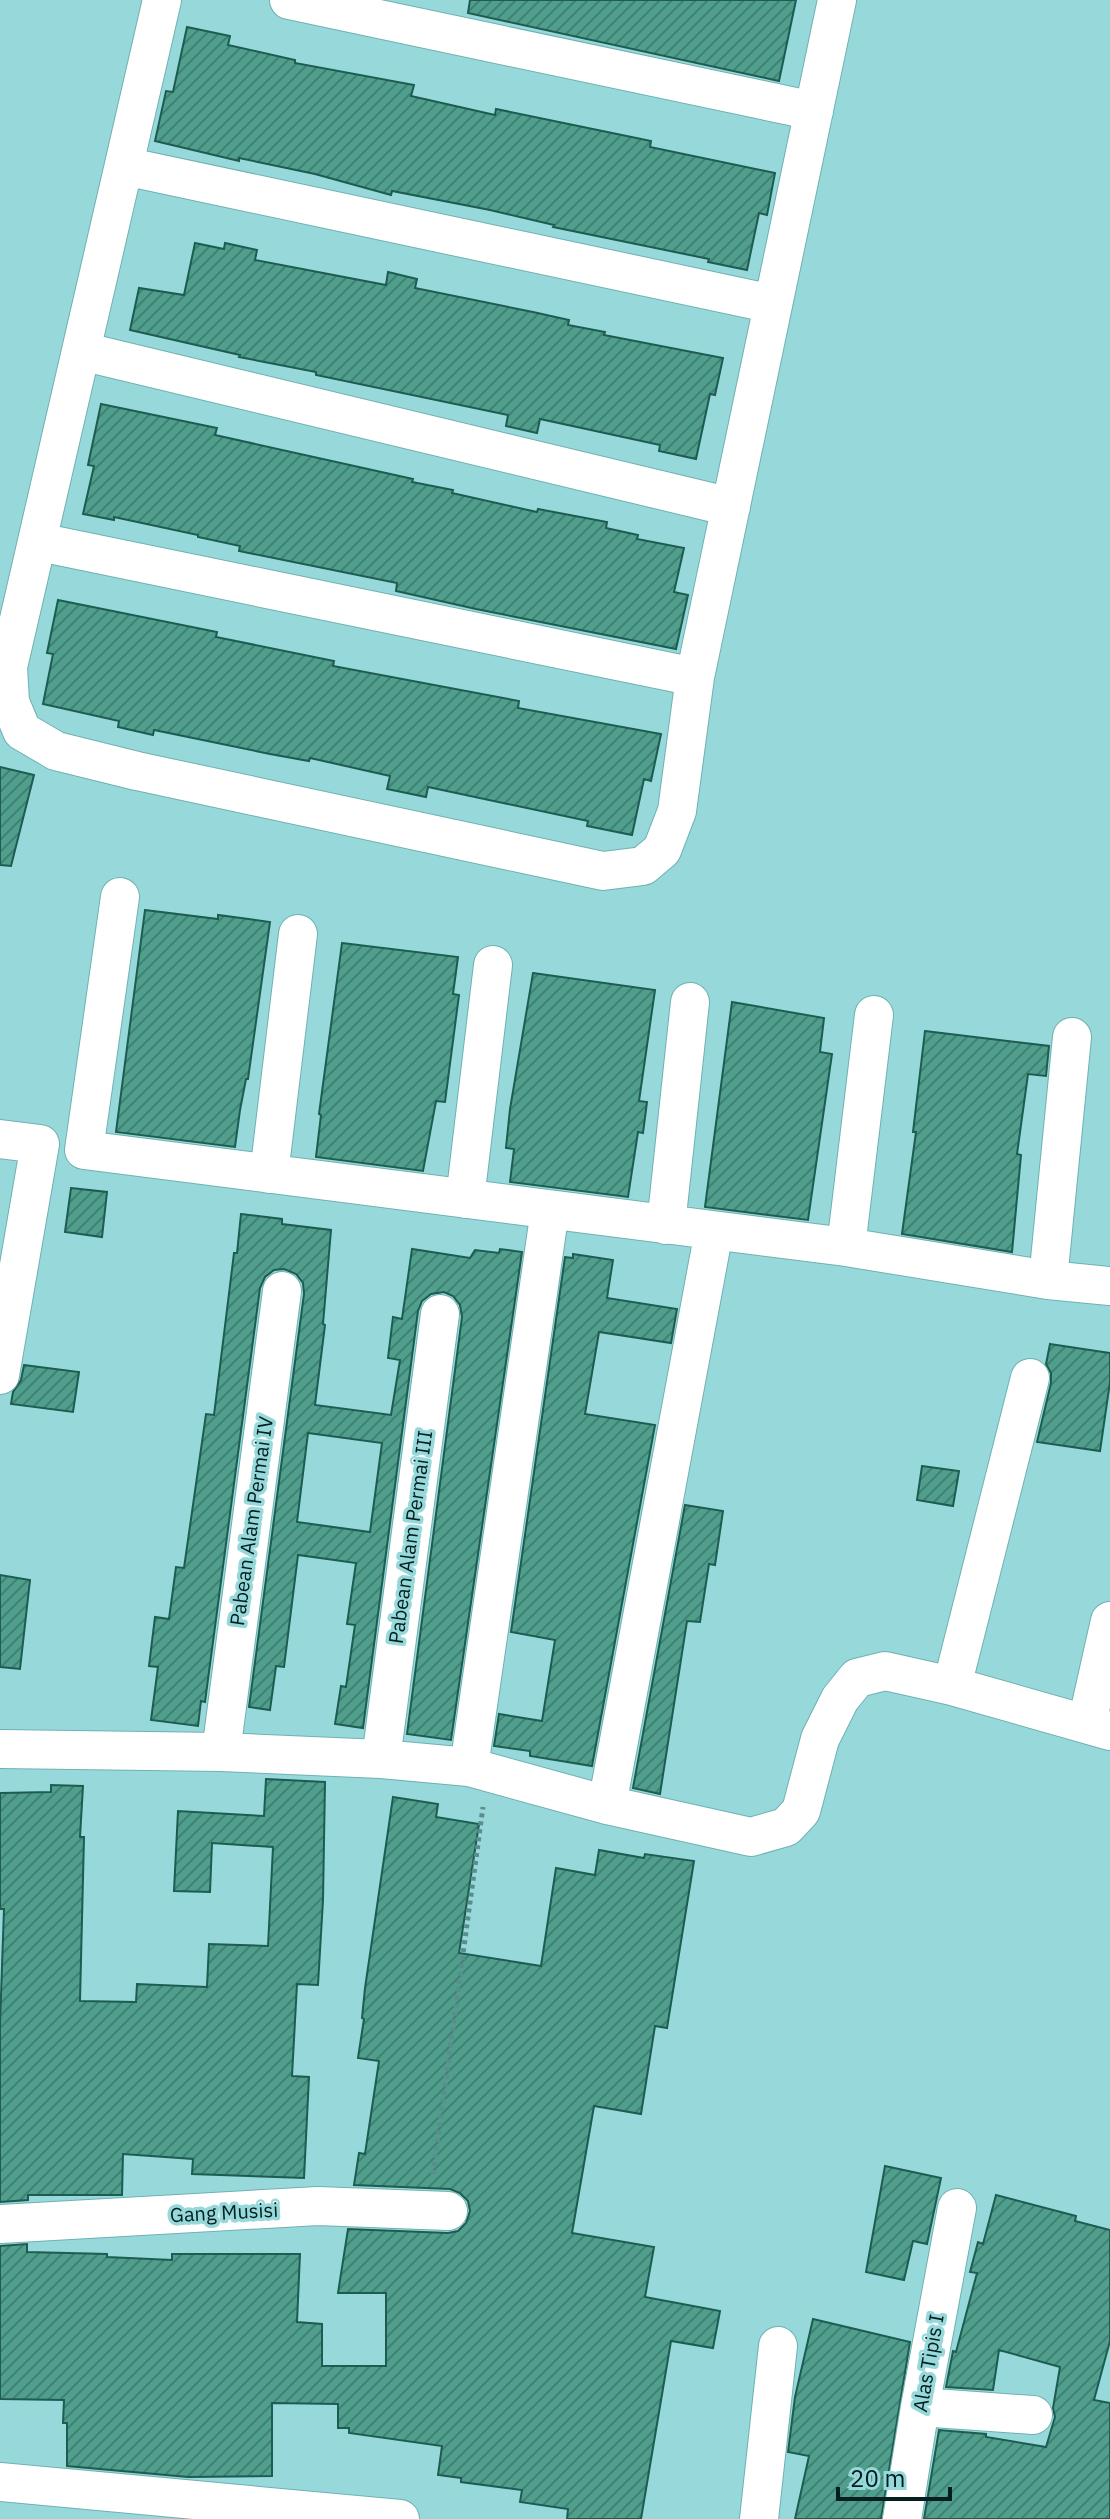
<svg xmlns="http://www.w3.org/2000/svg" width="1110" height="2519" viewBox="0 0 1110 2519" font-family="'IBM Plex Sans',sans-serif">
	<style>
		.building { fill: url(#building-hatch); stroke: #1d5c50; stroke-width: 2; fill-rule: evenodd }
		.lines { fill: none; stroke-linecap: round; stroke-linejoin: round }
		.minor-casing { stroke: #6fb1b2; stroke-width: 40 }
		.path { stroke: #5b8d8e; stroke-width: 5; stroke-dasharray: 4 4; stroke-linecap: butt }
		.minor { stroke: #fff; stroke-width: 38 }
		.labels { text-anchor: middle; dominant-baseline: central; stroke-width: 7; stroke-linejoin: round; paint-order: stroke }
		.street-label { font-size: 20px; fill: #031e1f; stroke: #97d9da }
	</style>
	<defs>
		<pattern id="building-hatch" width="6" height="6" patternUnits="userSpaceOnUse" patternTransform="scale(2)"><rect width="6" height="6" fill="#509f8d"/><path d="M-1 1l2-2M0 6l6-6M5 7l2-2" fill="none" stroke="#408173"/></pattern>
	</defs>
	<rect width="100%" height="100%" fill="#97d9da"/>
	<path class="building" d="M 470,0 L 796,0 L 779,81 L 468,13 Z
		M 187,27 L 230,36 L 228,45 L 295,60 L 295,63 L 414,85 L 411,96 L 495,115 L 496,109 L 617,134 L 651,141 L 650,147 L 775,173 L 767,215 L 759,213 L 747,270 L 708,262 L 709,259 L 553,227 L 554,225 L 490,210 L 392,191 L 391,195 L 315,174 L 239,158 L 239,161 L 155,141 L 166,91 L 173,92 Z
		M 195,243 L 224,249 L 225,243 L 257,250 L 255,260 L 386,285 L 388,272 L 417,279 L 415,288 L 533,312 L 569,320 L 568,325 L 605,332 L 604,335 L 723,358 L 715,395 L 710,394 L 696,459 L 659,451 L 660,445 L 540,419 L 537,433 L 506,426 L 508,415 L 316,375 L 316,372 L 239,357 L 240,355 L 130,330 L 139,288 L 184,295 Z
		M 101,404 L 217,428 L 215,435 L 413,479 L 412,482 L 453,490 L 452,493 L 537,512 L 538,509 L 607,522 L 606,528 L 638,535 L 637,539 L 684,548 L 674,592 L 688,595 L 676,649 L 476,609 L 396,591 L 397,583 L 239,551 L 240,546 L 198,537 L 198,535 L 114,517 L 114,520 L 83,514 L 94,466 L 88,465 Z
		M 58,600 L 217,632 L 216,637 L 334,661 L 333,666 L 519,701 L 518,708 L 661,734 L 651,781 L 644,779 L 632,835 L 587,826 L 588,821 L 428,787 L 426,797 L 387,789 L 390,776 L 310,758 L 309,761 L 270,754 L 154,730 L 153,735 L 118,727 L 119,721 L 43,704 L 53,654 L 47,653 Z
		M 0,767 L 34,775 L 11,866 L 0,865 Z
		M 145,910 L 218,919 L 218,915 L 270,922 L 248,1079 L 246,1079 L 240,1110 L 235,1147 L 116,1132 Z
		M 342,943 L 458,957 L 453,994 L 459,995 L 445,1102 L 436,1101 L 423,1171 L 316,1157 L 321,1115 L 319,1114 Z
		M 533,973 L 655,990 L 639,1101 L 647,1102 L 643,1133 L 638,1132 L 628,1197 L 510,1182 L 514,1149 L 506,1148 L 510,1109 Z
		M 732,1002 L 824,1018 L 820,1052 L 832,1054 L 808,1220 L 705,1207 Z
		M 925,1031 L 1049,1046 L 1046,1076 L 1028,1074 L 1017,1154 L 1021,1155 L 1012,1252 L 902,1234 L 916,1132 L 913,1132 Z
		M 71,1188 L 107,1192 L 102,1237 L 65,1232 Z
		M 241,1214 L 282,1219 L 282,1224 L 331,1230 L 323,1324 L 325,1325 L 315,1405 L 391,1415 L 400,1360 L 388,1358 L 393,1317 L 402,1319 L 412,1249 L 470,1258 L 475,1250 L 499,1253 L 500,1249 L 522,1252 L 451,1740 L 407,1734 L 462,1317 L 460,1305 L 453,1296 L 444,1292 L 431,1294 L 422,1301 L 418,1311 L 363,1728 L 335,1724 L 341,1686 L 346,1687 L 355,1625 L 347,1624 L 356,1563 L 298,1555 L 284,1667 L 276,1666 L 270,1710 L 249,1707 L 304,1294 L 303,1283 L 296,1274 L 284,1269 L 274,1270 L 265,1277 L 260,1288 L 205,1702 L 201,1701 L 198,1726 L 151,1720 L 158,1667 L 149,1666 L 155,1617 L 169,1619 L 176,1567 L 184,1568 L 206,1414 L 214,1415 L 234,1253 L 237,1253 ZM 308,1433 L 382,1443 L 370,1532 L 297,1522 Z
		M 573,1254 L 613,1260 L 607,1298 L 677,1309 L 671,1343 L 599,1332 L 585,1414 L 655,1425 L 592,1766 L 530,1756 L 530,1751 L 494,1746 L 499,1714 L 542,1721 L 555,1640 L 511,1632 L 565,1257 L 573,1258 Z
		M 1050,1344 L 1110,1353 L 1110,1382 L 1100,1451 L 1037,1442 L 1051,1383 L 1051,1373 L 1046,1364 Z
		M 24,1365 L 79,1372 L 73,1412 L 11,1404 L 13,1392 L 21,1380 Z
		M 922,1466 L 959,1471 L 953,1506 L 917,1500 Z
		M 685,1505 L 723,1511 L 715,1565 L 709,1564 L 700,1622 L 687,1621 L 660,1794 L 633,1788 Z
		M 0,1575 L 30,1580 L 20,1669 L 0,1667 Z
		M 266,1779 L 325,1782 L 323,1900 L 318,1985 L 297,1984 L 292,2076 L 309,2077 L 304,2178 L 192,2174 L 193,2159 L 123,2154 L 122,2195 L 28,2195 L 28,2200 L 0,2202 L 0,2024 L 4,1909 L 0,1909 L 0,1793 L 51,1792 L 51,1785 L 83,1786 L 80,1837 L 84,1837 L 80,2001 L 136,2002 L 137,1984 L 207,1987 L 209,1944 L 268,1946 L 273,1847 L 212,1843 L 210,1892 L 174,1891 L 178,1811 L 264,1816 Z
		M 393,1797 L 438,1804 L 436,1817 L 479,1824 L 459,1953 L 541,1966 L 556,1868 L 595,1875 L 599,1850 L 644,1858 L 645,1854 L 694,1861 L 667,2028 L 655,2026 L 641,2114 L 594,2106 L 572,2233 L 654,2247 L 645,2297 L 720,2311 L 713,2348 L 671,2341 L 641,2519 L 567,2519 L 568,2509 L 520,2502 L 522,2490 L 461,2482 L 461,2478 L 438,2475 L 442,2446 L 349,2433 L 349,2428 L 338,2428 L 338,2404 L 272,2403 L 272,2476 L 188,2477 L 67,2466 L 67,2423 L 63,2423 L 64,2400 L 0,2399 L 0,2246 L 27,2244 L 27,2252 L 107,2254 L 107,2257 L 172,2260 L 172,2254 L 300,2254 L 297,2322 L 322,2324 L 322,2366 L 386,2366 L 386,2293 L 338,2293 L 348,2229 L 448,2233 L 458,2231 L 466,2223 L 470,2211 L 468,2201 L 460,2193 L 450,2189 L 354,2185 L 359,2153 L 365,2154 L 379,2061 L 358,2058 L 364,2019 L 362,2018 L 365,1988 Z
		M 885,2166 L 941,2178 L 927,2244 L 913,2241 L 904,2280 L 866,2272 Z
		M 996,2195 L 1076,2216 L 1075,2221 L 1110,2230 L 1110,2341 L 1094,2400 L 1110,2403 L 1110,2519 L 924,2519 L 939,2430 L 986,2434 L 986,2437 L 1046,2447 L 1055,2417 L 1053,2408 L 1060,2367 L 999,2350 L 993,2390 L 946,2387 L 953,2351 L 956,2352 L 977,2273 L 970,2272 L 978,2242 L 983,2244 Z
		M 813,2319 L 910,2342 L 881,2519 L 795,2519 L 809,2456 L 788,2452 L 795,2397 Z"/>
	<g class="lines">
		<g class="minor-casing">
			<path id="minor" d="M 162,0 L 8,667 L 10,702 L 22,731 L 56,751 L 137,771 L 603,871 L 643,866 L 662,850 L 677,811 L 695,677 L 837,0
				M 289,0 L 814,111
				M 124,166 L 773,304
				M 81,351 L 731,507
				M 39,542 L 695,677
				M 120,897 L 84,1150 L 846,1247 L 1048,1280 L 1110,1286
				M 0,1139 L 40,1144 L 0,1375
				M 269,1174 L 298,934
				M 465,1199 L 493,965
				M 666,1225 L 690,1002
				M 846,1247 L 874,1015
				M 1048,1280 L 1072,1037
				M 952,1686 L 1030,1378
				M 1087,1723 L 1110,1621
				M 0,1749 L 221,1752 L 381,1759 L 469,1767 L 607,1805 L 751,1837 L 786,1827 L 801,1811 L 820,1739 L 840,1699 L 857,1678 L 885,1671 L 952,1686 L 1110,1731
				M 221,1752 L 282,1291
				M 381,1759 L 440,1314
				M 469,1767 L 550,1210
				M 607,1805 L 714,1231
				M 0,2224 L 318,2206 L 448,2211
				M 920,2407 L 1033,2415
				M 0,2482 L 400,2519
				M 759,2519 L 778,2346
				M 902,2519 L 920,2407 L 957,2208"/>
		</g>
		<path class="path" d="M 433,2174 L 483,1807"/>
		<use href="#minor" class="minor"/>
	</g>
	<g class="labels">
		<g class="street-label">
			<text transform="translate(251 1521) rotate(-82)">Pabean Alam Permai IV</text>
			<text transform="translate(410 1537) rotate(-82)">Pabean Alam Permai III</text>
			<text transform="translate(224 2212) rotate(-3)">Gang Musisi</text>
			<text transform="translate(928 2363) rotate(-80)">Alas Tipis I</text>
		</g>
	</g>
	<path d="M838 2487v12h112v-12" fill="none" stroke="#031e1f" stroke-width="4"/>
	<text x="850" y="2487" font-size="24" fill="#031e1f" stroke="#97d9da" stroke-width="6" paint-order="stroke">20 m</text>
</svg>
